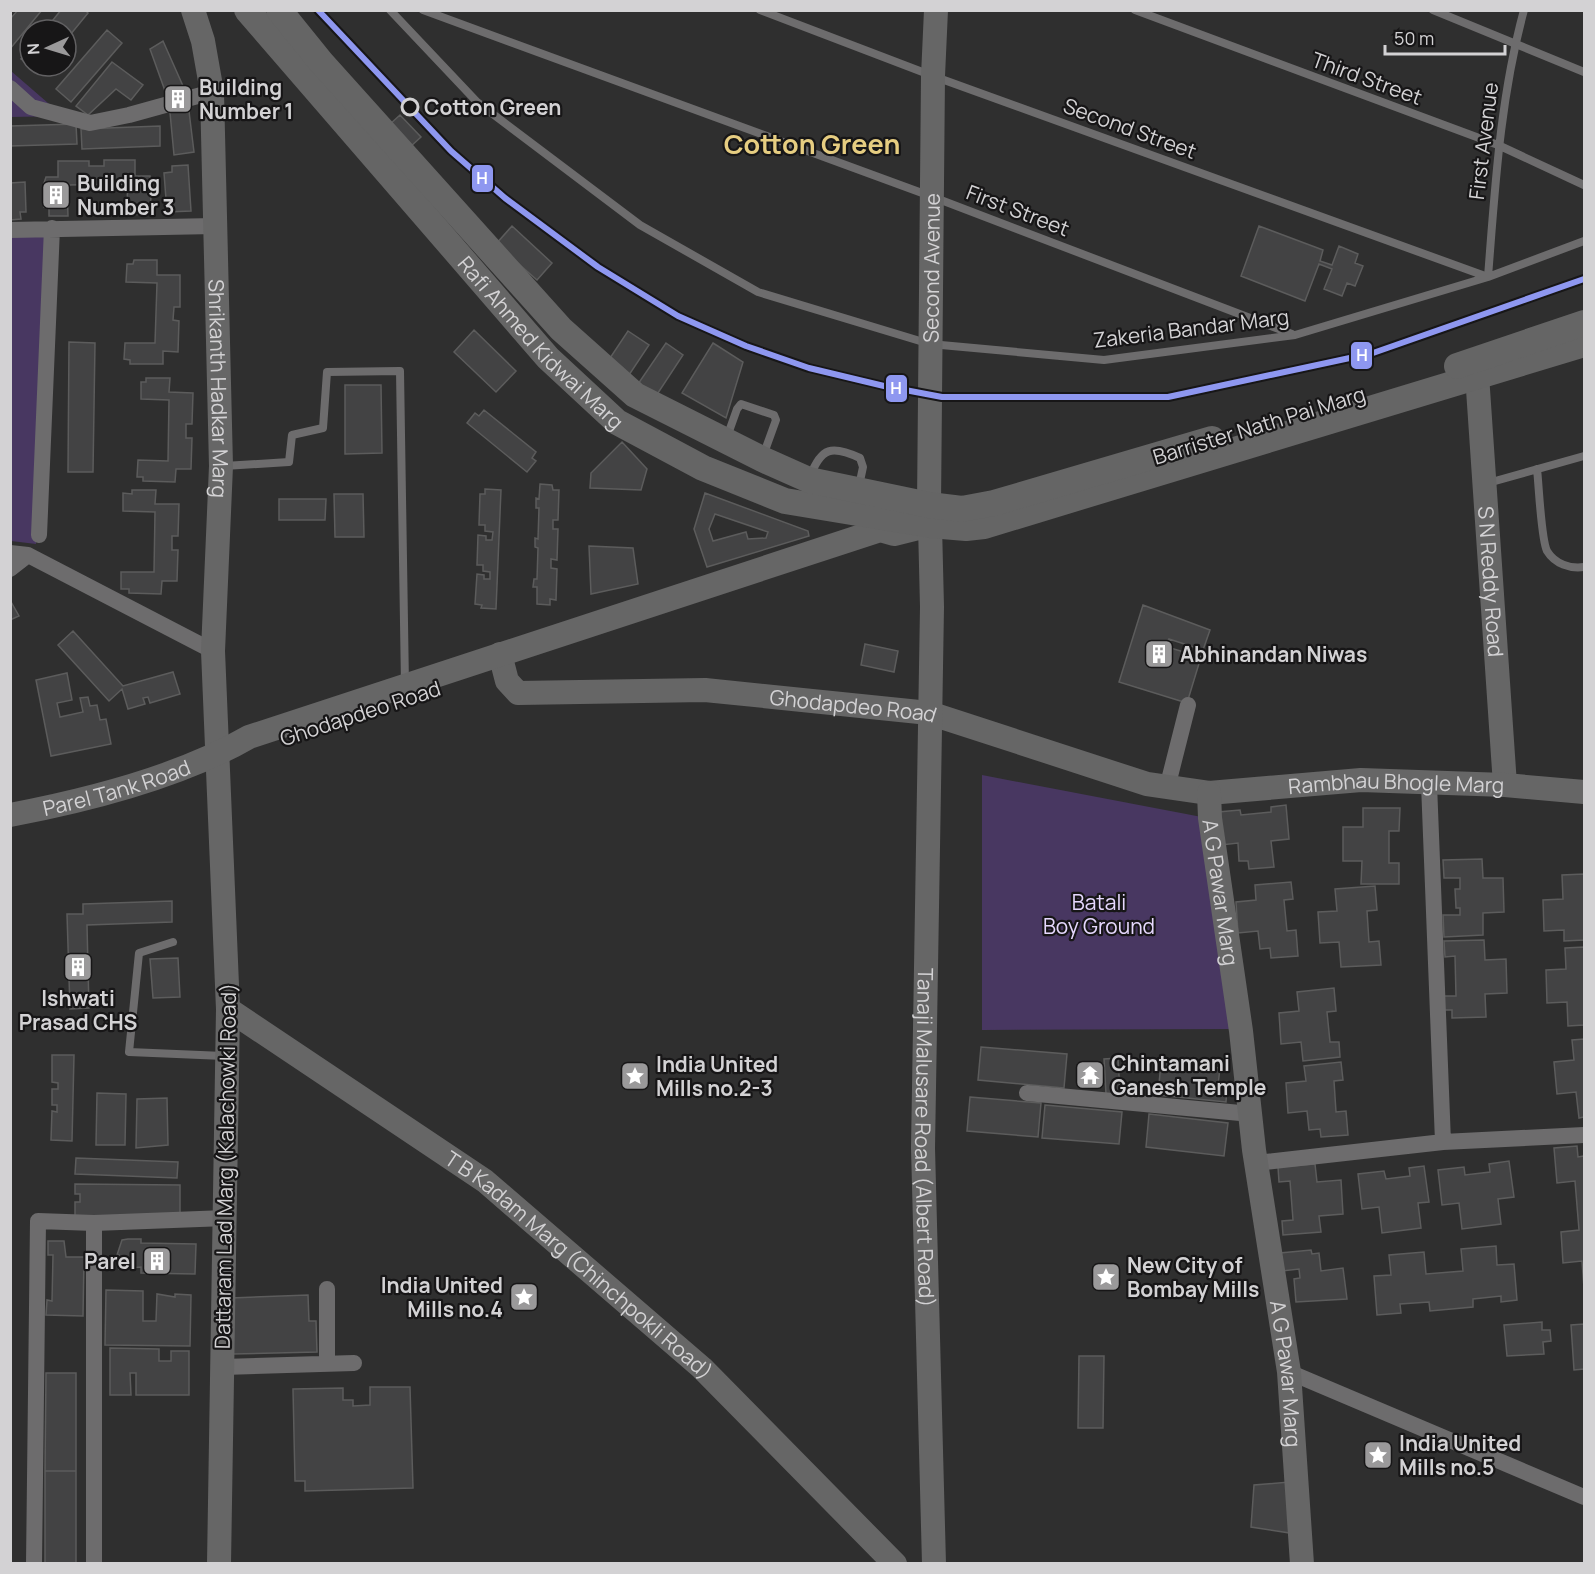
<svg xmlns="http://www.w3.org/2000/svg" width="1595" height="1574" viewBox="0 0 1595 1574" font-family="Manrope,sans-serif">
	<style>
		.green { fill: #483761 }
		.building { fill: #434344; stroke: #5c5c5c; stroke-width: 1.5; fill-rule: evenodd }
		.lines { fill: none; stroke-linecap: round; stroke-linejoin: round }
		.lane { stroke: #6d6c6d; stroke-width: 8 }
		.street { stroke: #6d6c6d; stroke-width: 16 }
		.secondary { stroke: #666; stroke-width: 24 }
		.primary { stroke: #656565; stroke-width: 26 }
		.rail-1-casing { stroke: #171617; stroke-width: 10 }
		.rail-1 { stroke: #8e97f0; stroke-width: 6 }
		.stop-dot { fill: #171617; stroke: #d3d2d4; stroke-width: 3 }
		.labels { text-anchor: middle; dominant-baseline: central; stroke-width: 4.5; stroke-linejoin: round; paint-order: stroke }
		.street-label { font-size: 21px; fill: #d3d2d4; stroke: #171617 }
		.poi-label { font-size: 21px; font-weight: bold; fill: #d3d2d4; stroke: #171617; text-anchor: start }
		.stop-label { font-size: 21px; font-weight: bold; fill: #d3d2d4; stroke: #171617; text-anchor: start }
		.park-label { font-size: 21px; fill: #e6d8fe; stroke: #171617 }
		.district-label { font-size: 27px; font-weight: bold; fill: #e6cd81; stroke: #171617 }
		.line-badge { stroke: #171617; stroke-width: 2 }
		.badge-label { font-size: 16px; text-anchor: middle; font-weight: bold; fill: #fff }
	</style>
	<rect width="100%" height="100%" fill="#2f2f2f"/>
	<path class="green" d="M 11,71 L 63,116 L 11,117 Z
		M 49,230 L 36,544 L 11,541 L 10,231 Z
		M 982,775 L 1207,818 L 1239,1029 L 982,1030 Z"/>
	<path class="building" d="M 18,10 L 42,10 L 10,49 L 10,19 Z
		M 61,10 L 85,10 L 88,13 L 66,40 L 66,30 L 45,30 Z
		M 107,30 L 122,43 L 71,102 L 56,89 Z
		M 163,41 L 187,95 L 194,152 L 174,155 L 169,102 L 150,49 Z
		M 30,48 L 30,66 L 21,59 Z
		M 112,62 L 143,85 L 131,100 L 116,89 L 88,115 L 76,106 Z
		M 30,66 L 44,66 L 39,73 Z
		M 400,115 L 421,137 L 410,147 L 389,125 Z
		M 76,124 L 77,144 L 10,146 L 10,126 Z
		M 160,126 L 160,146 L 82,149 L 81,129 Z
		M 104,160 L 135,160 L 135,176 L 150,176 L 151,205 L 146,205 L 146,214 L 128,215 L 127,184 L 67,185 L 68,216 L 49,216 L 49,207 L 44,207 L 44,183 L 46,177 L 58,177 L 58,161 L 89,161 L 89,166 L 104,166 Z
		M 188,165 L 191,211 L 167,212 L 164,173 L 172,172 L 172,166 Z
		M 25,182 L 26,212 L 20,212 L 21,219 L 10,220 L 10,183 Z
		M 512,226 L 552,263 L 537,280 L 496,244 Z
		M 1259,226 L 1323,250 L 1320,261 L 1332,265 L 1339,246 L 1358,254 L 1355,263 L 1363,266 L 1355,286 L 1347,283 L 1342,296 L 1324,289 L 1332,269 L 1319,264 L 1305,301 L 1241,276 Z
		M 134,260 L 157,260 L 157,275 L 180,275 L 180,307 L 174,307 L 173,320 L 179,321 L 178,352 L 163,351 L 163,364 L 130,364 L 130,360 L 124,359 L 125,343 L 155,343 L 157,283 L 126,282 L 127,264 L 133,264 Z
		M 474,330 L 516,371 L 496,392 L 454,352 Z
		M 628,331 L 649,345 L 627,378 L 606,364 Z
		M 69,342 L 95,343 L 93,472 L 68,472 Z
		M 666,343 L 683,355 L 656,396 L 638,384 Z
		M 713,343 L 743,362 L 726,418 L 682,393 Z
		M 146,378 L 170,378 L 169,392 L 193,393 L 192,424 L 186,424 L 186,438 L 192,438 L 191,469 L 176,469 L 175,482 L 143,481 L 143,477 L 137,477 L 138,460 L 168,461 L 169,400 L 141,399 L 141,382 L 146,382 Z
		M 345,385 L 381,385 L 382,453 L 345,454 Z
		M 484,410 L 536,452 L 532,458 L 536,461 L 527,472 L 467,423 L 475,413 L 479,416 Z
		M 622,442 L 647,469 L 641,490 L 590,488 L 591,473 Z
		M 540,484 L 552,485 L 553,490 L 559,490 L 558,520 L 553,520 L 553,529 L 558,529 L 557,560 L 551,559 L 551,568 L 557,569 L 556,600 L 550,599 L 550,605 L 537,604 L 537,587 L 533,587 L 534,579 L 537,579 L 538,548 L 535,547 L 535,538 L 538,539 L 539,508 L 536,508 L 536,498 L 539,499 Z
		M 485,489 L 501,490 L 496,609 L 481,608 L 482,605 L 475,604 L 477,574 L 484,575 L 484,579 L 490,579 L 490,572 L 483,571 L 483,565 L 477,565 L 478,535 L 486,536 L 486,540 L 492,540 L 493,532 L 485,531 L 485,525 L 479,525 L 480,494 L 485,494 Z
		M 132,490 L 156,490 L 155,504 L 179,504 L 178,536 L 172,536 L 172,550 L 178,550 L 177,581 L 162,581 L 161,594 L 129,593 L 129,589 L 121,589 L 121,572 L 154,572 L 155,512 L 123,511 L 123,493 L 132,494 Z
		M 705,493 L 808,531 L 809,536 L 707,567 L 694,529 ZM 715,514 L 768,532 L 766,538 L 748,539 L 746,532 L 713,541 L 709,529 Z
		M 334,494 L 363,494 L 364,537 L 335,537 Z
		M 279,499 L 326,499 L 325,520 L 279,520 Z
		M 589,546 L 633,548 L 638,584 L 591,594 Z
		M 10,600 L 19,616 L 10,620 Z
		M 1143,605 L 1210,630 L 1203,650 L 1169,639 L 1167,647 L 1201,657 L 1187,703 L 1119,682 Z
		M 73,631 L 123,686 L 173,672 L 180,694 L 150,703 L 148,697 L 143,698 L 145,704 L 128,709 L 122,689 L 109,701 L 58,645 Z
		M 865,644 L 898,651 L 894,672 L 861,665 Z
		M 67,673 L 72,700 L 57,703 L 60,717 L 83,712 L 80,698 L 88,697 L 90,706 L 97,705 L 100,720 L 106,719 L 111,744 L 51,756 L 36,680 Z
		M 1286,805 L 1289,839 L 1271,841 L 1274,867 L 1249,869 L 1248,861 L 1239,861 L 1238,843 L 1221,845 L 1218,812 L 1240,810 L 1241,815 L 1271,812 L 1271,807 Z
		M 1363,808 L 1400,808 L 1399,831 L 1389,831 L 1389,863 L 1399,863 L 1399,884 L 1361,884 L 1362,861 L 1343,861 L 1343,827 L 1363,827 Z
		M 1482,859 L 1483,878 L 1503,878 L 1504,912 L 1483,913 L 1483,935 L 1444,937 L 1443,915 L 1460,915 L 1460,908 L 1456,908 L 1455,889 L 1460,889 L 1460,878 L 1444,878 L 1443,860 Z
		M 1584,874 L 1584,940 L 1564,941 L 1564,930 L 1544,931 L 1543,900 L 1563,899 L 1562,875 Z
		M 1291,882 L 1293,899 L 1284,900 L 1287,931 L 1296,930 L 1298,956 L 1271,958 L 1270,948 L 1260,949 L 1258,931 L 1238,933 L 1236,902 L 1256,900 L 1255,885 Z
		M 1375,886 L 1377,910 L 1367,911 L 1369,942 L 1379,941 L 1381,965 L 1341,967 L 1339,942 L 1320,943 L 1318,912 L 1337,911 L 1335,889 Z
		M 172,901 L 172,922 L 87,925 L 89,1008 L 70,1009 L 67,914 L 83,914 L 83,904 Z
		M 1484,940 L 1485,960 L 1506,959 L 1507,993 L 1485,994 L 1486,1017 L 1452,1018 L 1452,1010 L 1444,1010 L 1444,996 L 1456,996 L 1455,956 L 1445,957 L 1444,941 Z
		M 1584,947 L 1584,1025 L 1568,1026 L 1567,1002 L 1547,1003 L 1546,970 L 1566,969 L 1565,948 Z
		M 178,958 L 180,997 L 153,998 L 150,959 Z
		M 1334,988 L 1336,1011 L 1327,1012 L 1330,1042 L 1339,1042 L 1340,1057 L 1303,1061 L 1301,1042 L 1281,1044 L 1279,1013 L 1299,1011 L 1297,992 Z
		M 1584,1039 L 1584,1117 L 1579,1118 L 1576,1092 L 1557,1094 L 1554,1062 L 1574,1060 L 1572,1040 Z
		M 981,1047 L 1067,1054 L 1064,1088 L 978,1080 Z
		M 52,1055 L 74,1055 L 72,1141 L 51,1140 L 52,1111 L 57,1112 L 57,1105 L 52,1105 L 52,1089 L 58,1089 L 58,1083 L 52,1082 Z
		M 1118,1058 L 1120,1093 L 1106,1094 L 1104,1059 Z
		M 1161,1062 L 1220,1068 L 1218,1085 L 1227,1086 L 1226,1102 L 1158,1095 Z
		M 1341,1062 L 1343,1080 L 1334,1081 L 1336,1112 L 1346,1111 L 1348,1135 L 1321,1137 L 1320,1129 L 1309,1130 L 1307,1111 L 1288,1113 L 1286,1083 L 1306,1081 L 1304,1066 Z
		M 97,1093 L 126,1094 L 125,1145 L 96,1145 Z
		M 970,1097 L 1041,1103 L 1038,1137 L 967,1131 Z
		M 167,1098 L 168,1145 L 136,1148 L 137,1099 Z
		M 1045,1105 L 1122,1112 L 1119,1144 L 1042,1138 Z
		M 1149,1114 L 1228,1123 L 1224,1156 L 1146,1147 Z
		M 1577,1146 L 1578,1157 L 1584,1156 L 1584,1288 L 1582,1261 L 1563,1263 L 1561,1232 L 1579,1230 L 1575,1181 L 1557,1183 L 1554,1148 Z
		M 76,1158 L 178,1162 L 177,1178 L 75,1174 Z
		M 1509,1161 L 1514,1197 L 1498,1199 L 1501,1224 L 1462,1229 L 1459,1203 L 1442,1205 L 1438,1170 L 1464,1167 L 1465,1175 L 1490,1172 L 1489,1164 Z
		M 1315,1164 L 1317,1182 L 1341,1180 L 1343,1214 L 1319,1216 L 1321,1232 L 1283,1235 L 1282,1221 L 1293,1220 L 1290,1181 L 1279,1182 L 1278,1167 Z
		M 1424,1166 L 1429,1202 L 1418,1203 L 1421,1228 L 1382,1233 L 1379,1207 L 1362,1209 L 1358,1174 L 1384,1171 L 1386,1179 L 1410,1176 L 1409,1168 Z
		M 75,1184 L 180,1185 L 180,1217 L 75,1216 L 75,1202 L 80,1202 L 80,1194 L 75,1194 Z
		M 128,1239 L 141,1239 L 141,1243 L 196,1244 L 195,1274 L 141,1273 L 141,1267 L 119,1269 L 119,1255 L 117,1255 L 122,1240 Z
		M 48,1241 L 64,1241 L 66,1257 L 84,1257 L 83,1316 L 46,1315 L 47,1300 L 52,1301 L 53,1255 L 48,1255 Z
		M 1496,1246 L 1497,1265 L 1514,1264 L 1517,1300 L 1501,1302 L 1501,1296 L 1473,1299 L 1473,1307 L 1430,1311 L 1429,1302 L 1400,1304 L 1401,1313 L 1377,1315 L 1374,1276 L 1391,1275 L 1389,1255 L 1424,1252 L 1426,1274 L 1463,1271 L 1461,1249 Z
		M 1311,1250 L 1312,1254 L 1319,1253 L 1321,1271 L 1343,1268 L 1347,1299 L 1296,1302 L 1294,1279 L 1300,1278 L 1299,1269 L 1282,1271 L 1280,1253 Z
		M 106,1290 L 143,1291 L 143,1321 L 156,1321 L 157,1294 L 175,1297 L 175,1294 L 191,1295 L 190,1346 L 105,1345 Z
		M 308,1295 L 309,1321 L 316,1321 L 317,1352 L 233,1354 L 231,1298 Z
		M 1542,1322 L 1542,1330 L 1550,1330 L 1551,1341 L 1543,1342 L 1544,1354 L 1507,1356 L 1504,1325 Z
		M 1584,1324 L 1584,1369 L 1574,1370 L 1571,1325 Z
		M 110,1348 L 159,1349 L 159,1361 L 171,1361 L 171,1351 L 189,1351 L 189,1395 L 136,1395 L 136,1373 L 130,1373 L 131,1395 L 110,1395 Z
		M 1079,1356 L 1104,1356 L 1103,1428 L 1078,1428 Z
		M 46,1373 L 76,1373 L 76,1471 L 45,1471 Z
		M 370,1387 L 410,1387 L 413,1488 L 305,1491 L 305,1481 L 295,1481 L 293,1389 L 343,1388 L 343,1400 L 353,1400 L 353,1406 L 370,1405 Z
		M 45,1471 L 76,1471 L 76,1564 L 45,1564 Z
		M 1289,1482 L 1290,1533 L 1251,1527 L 1254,1485 Z"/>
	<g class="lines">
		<path class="lane" d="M 390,10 L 477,102 L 640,225 L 758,292 L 930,344 L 1104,360 L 1295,335 L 1488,277 L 1584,241
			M 423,10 L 933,197 L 1292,334
			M 760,10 L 933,76 L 1488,277 C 1495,188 1500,98 1524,10
			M 1135,10 L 1498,145 L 1584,185
			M 1433,10 L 1584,72
			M 727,437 L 737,409 L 741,404 L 774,415 L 776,420 L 763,456
			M 224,466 L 289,462 L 292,435 L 323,428 L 327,372 L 400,371 L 405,685
			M 1537,469 C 1539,486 1541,539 1547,551 C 1555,564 1570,569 1584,567
			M 810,477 C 821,447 832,445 860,458 L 863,467 L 859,486
			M 1488,483 L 1584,456
			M 173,942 L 139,953 L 129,1052 L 224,1056"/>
		<path class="street" d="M 10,88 L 31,107 L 90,123 L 129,115 L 212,92
			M 10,230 L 215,226
			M 39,535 L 52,228
			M 10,553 L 28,555 L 213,651
			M 10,569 L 28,555
			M 1429,784 L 1443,1142
			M 1167,788 L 1188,705
			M 1027,1093 L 1251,1114
			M 1256,1163 L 1443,1142 L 1584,1135
			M 94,1223 L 94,1564
			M 327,1289 L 327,1363
			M 223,1367 L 354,1363
			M 1289,1372 L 1584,1497
			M 34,1564 L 38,1221 L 94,1223 L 226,1218"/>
		<g class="secondary">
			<path id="s1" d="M 193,10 L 203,41 L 212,92 L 221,466 L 213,651 L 228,1009 L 219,1564"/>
			<path id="s2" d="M 1476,360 L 1505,785"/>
			<path id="s3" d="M 929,505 L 933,76 L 936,10"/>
			<path id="s4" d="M 500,654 L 507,681 L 518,693 L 705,690 L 929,713 L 1147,784 L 1209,793 L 1361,780 L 1505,785 L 1584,792"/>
			<path id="s5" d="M 1209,793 L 1210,818 L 1241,1031 L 1254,1150 L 1289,1372 L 1302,1564"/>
			<path id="s6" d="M 10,815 C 89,800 180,777 249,737 L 880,530 L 894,534 L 930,525 L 932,607 L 923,1148 L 934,1564"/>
			<path id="s7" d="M 228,1009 L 485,1181 L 702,1368 L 895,1564"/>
		</g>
		<g class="primary">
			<path id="s8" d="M 247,10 L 548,358 L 617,422 L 703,468 L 785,501 L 930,525 L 966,528 L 984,526 L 1584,344"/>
			<path d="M 279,10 L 321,62 L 561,329 L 635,395 L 762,459 L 809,480 L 929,505 L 962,509 L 994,503 L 1212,439"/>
			<path d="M 1457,366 L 1584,323"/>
		</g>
		<g class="rail-1-casing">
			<path id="rail-1" d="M 318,10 L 451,151 L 505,198 L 598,267 L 678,316 L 746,346 L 809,368 L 884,386 L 942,397 L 1168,397 L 1373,353 L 1584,279"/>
		</g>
		<use href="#rail-1" class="rail-1"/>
	</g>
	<defs>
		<g id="building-square" transform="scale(1.5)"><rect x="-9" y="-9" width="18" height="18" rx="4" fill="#9a999a" stroke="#171617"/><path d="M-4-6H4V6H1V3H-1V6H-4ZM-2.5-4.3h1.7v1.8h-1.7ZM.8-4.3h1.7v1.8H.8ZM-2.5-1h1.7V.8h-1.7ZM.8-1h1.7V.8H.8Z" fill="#fff"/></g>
		<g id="temple-square" transform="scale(1.5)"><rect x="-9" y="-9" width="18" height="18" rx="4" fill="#9a999a" stroke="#171617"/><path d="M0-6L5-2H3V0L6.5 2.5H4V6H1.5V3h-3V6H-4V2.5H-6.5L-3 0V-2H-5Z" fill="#fff"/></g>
		<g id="sight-square" transform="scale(1.5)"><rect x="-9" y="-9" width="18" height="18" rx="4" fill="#9a999a" stroke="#171617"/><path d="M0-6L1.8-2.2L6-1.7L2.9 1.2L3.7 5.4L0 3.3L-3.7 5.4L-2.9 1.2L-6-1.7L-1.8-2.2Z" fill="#fff"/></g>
	</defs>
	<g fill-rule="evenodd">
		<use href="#building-square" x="178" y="99"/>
		<use href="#building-square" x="56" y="195"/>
		<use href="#building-square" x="1159" y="654"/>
		<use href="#building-square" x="78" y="967"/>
		<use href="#temple-square" x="1090" y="1075"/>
		<use href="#sight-square" x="635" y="1076"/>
		<use href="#building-square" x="157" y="1261"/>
		<use href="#sight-square" x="1106" y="1277"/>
		<use href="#sight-square" x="524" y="1297"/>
		<use href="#sight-square" x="1378" y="1455"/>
	</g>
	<circle class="stop-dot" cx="410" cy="107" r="8"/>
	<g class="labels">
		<g class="street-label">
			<text transform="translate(1367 78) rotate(20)">Third Street</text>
			<text transform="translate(1130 128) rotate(20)">Second Street</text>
			<text transform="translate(1483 141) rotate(-83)">First Avenue</text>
			<text transform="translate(1018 210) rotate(21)">First Street</text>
			<text stroke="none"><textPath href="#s3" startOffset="237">Second Avenue</textPath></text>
			<text transform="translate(1191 328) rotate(-7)">Zakeria Bandar Marg</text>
			<text stroke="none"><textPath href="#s8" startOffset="444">Rafi Ahmed Kidwai Marg</textPath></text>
			<text stroke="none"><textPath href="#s1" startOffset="381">Shrikanth Hadkar Marg</textPath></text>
			<text transform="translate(1259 425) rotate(-17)">Barrister Nath Pai Marg</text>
			<text stroke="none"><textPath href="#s2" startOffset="222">S N Reddy Road</textPath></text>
			<text stroke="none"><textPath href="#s4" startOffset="380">Ghodapdeo Road</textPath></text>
			<text transform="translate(360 713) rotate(-18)">Ghodapdeo Road</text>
			<text stroke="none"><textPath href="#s6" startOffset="110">Parel Tank Road</textPath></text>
			<text stroke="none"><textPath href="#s4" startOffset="936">Rambhau Bhogle Marg</textPath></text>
			<text stroke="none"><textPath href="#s5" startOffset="100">A G Pawar Marg</textPath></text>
			<text stroke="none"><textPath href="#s6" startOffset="1581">Tanaji Malusare Road (Albert Road)</textPath></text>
			<text transform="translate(225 1166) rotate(-89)">Dattaram Lad Marg (Kalachowki Road)</text>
			<text stroke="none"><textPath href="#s7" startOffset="435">T B Kadam Marg (Chinchpokli Road)</textPath></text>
			<text stroke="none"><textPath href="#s5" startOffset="586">A G Pawar Marg</textPath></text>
		</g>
		<g class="poi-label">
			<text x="199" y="87">Building<tspan x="199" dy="24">Number 1</tspan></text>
			<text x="77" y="183">Building<tspan x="77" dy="24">Number 3</tspan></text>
			<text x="1180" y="654">Abhinandan Niwas</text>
			<text x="78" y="998" text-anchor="middle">Ishwati<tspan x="78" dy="24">Prasad CHS</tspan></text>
			<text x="1111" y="1063">Chintamani<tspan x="1111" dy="24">Ganesh Temple</tspan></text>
			<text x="656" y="1064">India United<tspan x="656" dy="24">Mills no.2-3</tspan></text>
			<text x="136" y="1261" text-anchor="end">Parel</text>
			<text x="1127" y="1265">New City of<tspan x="1127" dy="24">Bombay Mills</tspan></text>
			<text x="503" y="1285" text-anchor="end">India United<tspan x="503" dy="24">Mills no.4</tspan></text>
			<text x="1399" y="1443">India United<tspan x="1399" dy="24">Mills no.5</tspan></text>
		</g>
		<g class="stop-label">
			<text x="424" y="107">Cotton Green</text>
		</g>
		<g class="park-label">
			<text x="1099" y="902">Batali<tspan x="1099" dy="24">Boy Ground</tspan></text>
		</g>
		<g class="district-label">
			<text x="812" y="143">Cotton Green</text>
		</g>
	</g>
	<g class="line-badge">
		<rect x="471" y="164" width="23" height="29" rx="6" fill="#8e97f0"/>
		<rect x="1350" y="341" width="23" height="29" rx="6" fill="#8e97f0"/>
		<rect x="885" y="374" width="23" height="29" rx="6" fill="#8e97f0"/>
	</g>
	<g class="badge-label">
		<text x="482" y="184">H</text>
		<text x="1362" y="361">H</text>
		<text x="896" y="394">H</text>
	</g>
	<rect width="1595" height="1574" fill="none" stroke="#d3d2d4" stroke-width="24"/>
	<g transform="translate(48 48) rotate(266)"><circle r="28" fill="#171617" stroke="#626163" stroke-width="1.5"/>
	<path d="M0-4.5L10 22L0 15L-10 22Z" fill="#9a999a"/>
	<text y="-9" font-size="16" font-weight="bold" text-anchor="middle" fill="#d3d2d4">N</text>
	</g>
	<path d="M1385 45v9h120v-9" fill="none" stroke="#d3d2d4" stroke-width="3"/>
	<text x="1394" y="45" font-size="18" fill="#d3d2d4" stroke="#171617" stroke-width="4.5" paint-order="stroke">50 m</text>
</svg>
